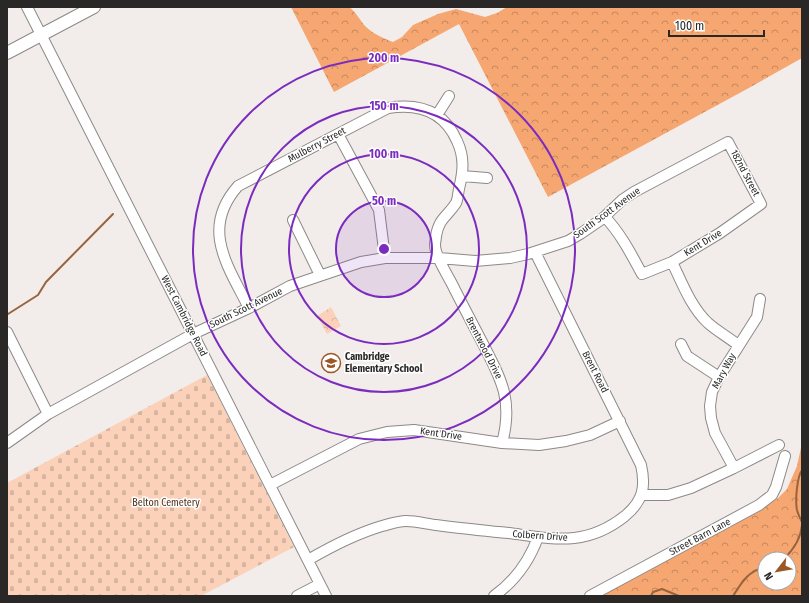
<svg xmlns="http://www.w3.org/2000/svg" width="809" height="603" viewBox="0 0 809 603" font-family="'Fira Sans Condensed',sans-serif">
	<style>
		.forest { fill: url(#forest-crowns); fill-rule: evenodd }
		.cemetery { fill: url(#cemetery-stones) }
		.park { fill: url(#park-crowns) }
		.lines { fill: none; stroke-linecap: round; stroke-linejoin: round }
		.stream { stroke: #99633d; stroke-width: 2 }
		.minor-casing { stroke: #8d8987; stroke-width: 12 }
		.major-casing { stroke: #8d8987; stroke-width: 14 }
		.minor { stroke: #fff; stroke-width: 10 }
		.major { stroke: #fff; stroke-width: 12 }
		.ring { fill: none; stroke: #7b2cbf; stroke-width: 2 }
		.labels { text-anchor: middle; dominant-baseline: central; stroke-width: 3; stroke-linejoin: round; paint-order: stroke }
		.street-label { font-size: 10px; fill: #292827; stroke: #fff }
		.poi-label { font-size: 10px; font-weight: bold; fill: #292827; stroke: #fff; text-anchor: start }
		.park-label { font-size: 10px; fill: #4f2f18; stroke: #fff }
		.centre { fill: #7b2cbf; stroke: #fff; stroke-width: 2 }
		.ring-label { font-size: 12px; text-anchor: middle; font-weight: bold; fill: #7b2cbf; stroke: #fff; stroke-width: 3; stroke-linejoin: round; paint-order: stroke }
	</style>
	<defs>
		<pattern id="forest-crowns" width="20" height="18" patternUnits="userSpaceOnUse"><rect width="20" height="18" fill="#f6a670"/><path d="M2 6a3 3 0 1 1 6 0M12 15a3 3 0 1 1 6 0" fill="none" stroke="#c7875c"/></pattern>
		<pattern id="cemetery-stones" width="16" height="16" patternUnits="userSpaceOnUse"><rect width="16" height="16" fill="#fbd2b9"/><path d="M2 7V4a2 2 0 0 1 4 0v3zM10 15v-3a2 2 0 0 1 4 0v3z" fill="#d7b49f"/></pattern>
		<pattern id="park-crowns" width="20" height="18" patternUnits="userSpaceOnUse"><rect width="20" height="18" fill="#fbd2b9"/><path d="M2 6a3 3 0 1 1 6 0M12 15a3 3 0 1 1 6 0" fill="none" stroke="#d7b49f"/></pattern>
	</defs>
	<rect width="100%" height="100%" fill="#f2edea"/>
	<path class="forest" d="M 291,7 L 349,7 C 356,12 360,20 365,26 C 373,34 383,38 393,42 L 402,37 L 413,25 L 438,14 L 456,9 L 485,17 L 497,13 L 507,7 L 802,7 L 802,58 L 747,89 L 548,197 L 459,24 L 334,92 Z
		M 802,443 L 802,596 L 599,596 L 777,499 L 787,489 L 797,466 ZM 765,559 L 789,559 L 789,583 L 765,583 Z"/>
	<path class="cemetery" d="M 207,375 L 294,547 L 201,596 L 7,596 L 7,483 Z"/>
	<path class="park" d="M 331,307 L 341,326 L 327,334 L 317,316 Z"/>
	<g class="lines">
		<path class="stream" d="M 8,314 L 38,295 L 46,282 L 113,214
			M 802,470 C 797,477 795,501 797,510 C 798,514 800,518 802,522
			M 784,559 C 793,550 801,538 802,525
			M 651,596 L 653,592 L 662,589 L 679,596
			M 733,596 C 742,582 747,572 765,567"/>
		<g class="minor-casing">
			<path id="minor" d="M 27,7 L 326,596
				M 437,115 L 449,96
				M 338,134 L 379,210 L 385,258
				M 462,176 L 487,178
				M 293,220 L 320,275
				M 672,262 C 682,283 691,307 708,323 C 717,331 728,337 738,345
				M 249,308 C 228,266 200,229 238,186 L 388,108 C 419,103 444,111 457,141 C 465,158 463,172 459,189 C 458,193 458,199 456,203 C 447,217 439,218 436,236 C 436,239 435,242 435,245 C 435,256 447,274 452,284 C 461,302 471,321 481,340 C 500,377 514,399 502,443
				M 7,332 L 48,414
				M 681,344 L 687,356 L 719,377
				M 7,443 L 48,414 L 193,334 L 249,308 L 290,286 L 361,262 L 385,258 L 439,258 L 475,261 L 510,258 L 528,254 L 568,241 L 580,234 L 602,219 L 622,200 L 634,192 L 728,142 L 761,204 L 720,233 L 672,262 L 642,274 C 631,254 621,234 605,217
				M 734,468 L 715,433 L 711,418 L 710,406 L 712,392 L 719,377 L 757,317 L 760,299
				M 270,485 L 359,439 L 387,432 L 414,430 L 502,443 L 539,445 L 566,441 L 590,435 L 620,421
				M 642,495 L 668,495 L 691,488 L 734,468 L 779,445
				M 308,560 C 332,546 355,534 382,526 C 390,524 398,521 406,521 C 416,521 427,524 436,525 C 460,528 485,531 509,533 C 554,539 586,547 625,516 C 643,501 646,487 641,465 L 535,252
				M 297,596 L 320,584
				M 494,596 C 515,581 529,562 538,537
				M 590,596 L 759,505 L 772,495 L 776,487 L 785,456"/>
		</g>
		<g class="major-casing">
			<path id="major" d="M 7,53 L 94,7"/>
		</g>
		<use href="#minor" class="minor"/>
		<use href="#major" class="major"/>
	</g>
	<circle cx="384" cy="249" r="48" fill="#7b2cbf" fill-opacity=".12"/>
	<g class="ring">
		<circle cx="384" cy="249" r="48"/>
		<circle cx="384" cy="249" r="95"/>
		<circle cx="384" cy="249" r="143"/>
		<circle cx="384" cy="249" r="191"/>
	</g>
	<defs>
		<g id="school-ring" transform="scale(1)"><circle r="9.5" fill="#fff" stroke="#9b5827" stroke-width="1.5"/><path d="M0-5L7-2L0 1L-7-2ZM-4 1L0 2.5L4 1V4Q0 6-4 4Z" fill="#9b5827"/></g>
	</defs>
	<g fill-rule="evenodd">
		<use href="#school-ring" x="331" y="363"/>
	</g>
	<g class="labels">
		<g class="street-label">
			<text transform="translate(317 145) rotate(-28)">Mulberry Street</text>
			<text transform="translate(745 173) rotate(62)">182nd Street</text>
			<text transform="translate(607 213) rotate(-36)">South Scott Avenue</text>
			<text transform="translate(703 243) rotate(-31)">Kent Drive</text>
			<text transform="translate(246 308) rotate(-26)">South Scott Avenue</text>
			<text transform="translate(184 316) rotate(63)">West Cambridge Road</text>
			<text transform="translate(484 348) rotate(63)">Brentwood Drive</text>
			<text transform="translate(724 371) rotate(-62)">Mary Way</text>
			<text transform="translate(595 372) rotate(63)">Brent Road</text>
			<text transform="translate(441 434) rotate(8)">Kent Drive</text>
			<text transform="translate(540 536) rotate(4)">Colbern Drive</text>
			<text transform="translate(700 537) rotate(-28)">Street Barn Lane</text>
		</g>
		<g class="poi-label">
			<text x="345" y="357">Cambridge<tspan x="345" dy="12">Elementary School</tspan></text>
		</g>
		<g class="park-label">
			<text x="166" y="503">Belton Cemetery</text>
		</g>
	</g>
	<circle cx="384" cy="249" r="6" class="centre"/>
	<g class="ring-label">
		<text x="384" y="62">200 m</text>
		<text x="384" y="110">150 m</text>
		<text x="384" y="158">100 m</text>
		<text x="384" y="205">50 m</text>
	</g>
	<rect width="809" height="603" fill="none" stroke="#292827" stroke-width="16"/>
	<g transform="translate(777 571) rotate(239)"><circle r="19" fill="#ffffff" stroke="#a9a9a9"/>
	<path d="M0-3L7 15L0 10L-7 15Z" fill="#9b5827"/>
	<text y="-6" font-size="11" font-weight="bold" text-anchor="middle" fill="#292827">N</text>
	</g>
	<path d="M669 30v6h95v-6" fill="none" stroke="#292827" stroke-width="2"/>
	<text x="675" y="30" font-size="12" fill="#292827" stroke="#ffffff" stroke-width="3" paint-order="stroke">100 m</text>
</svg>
